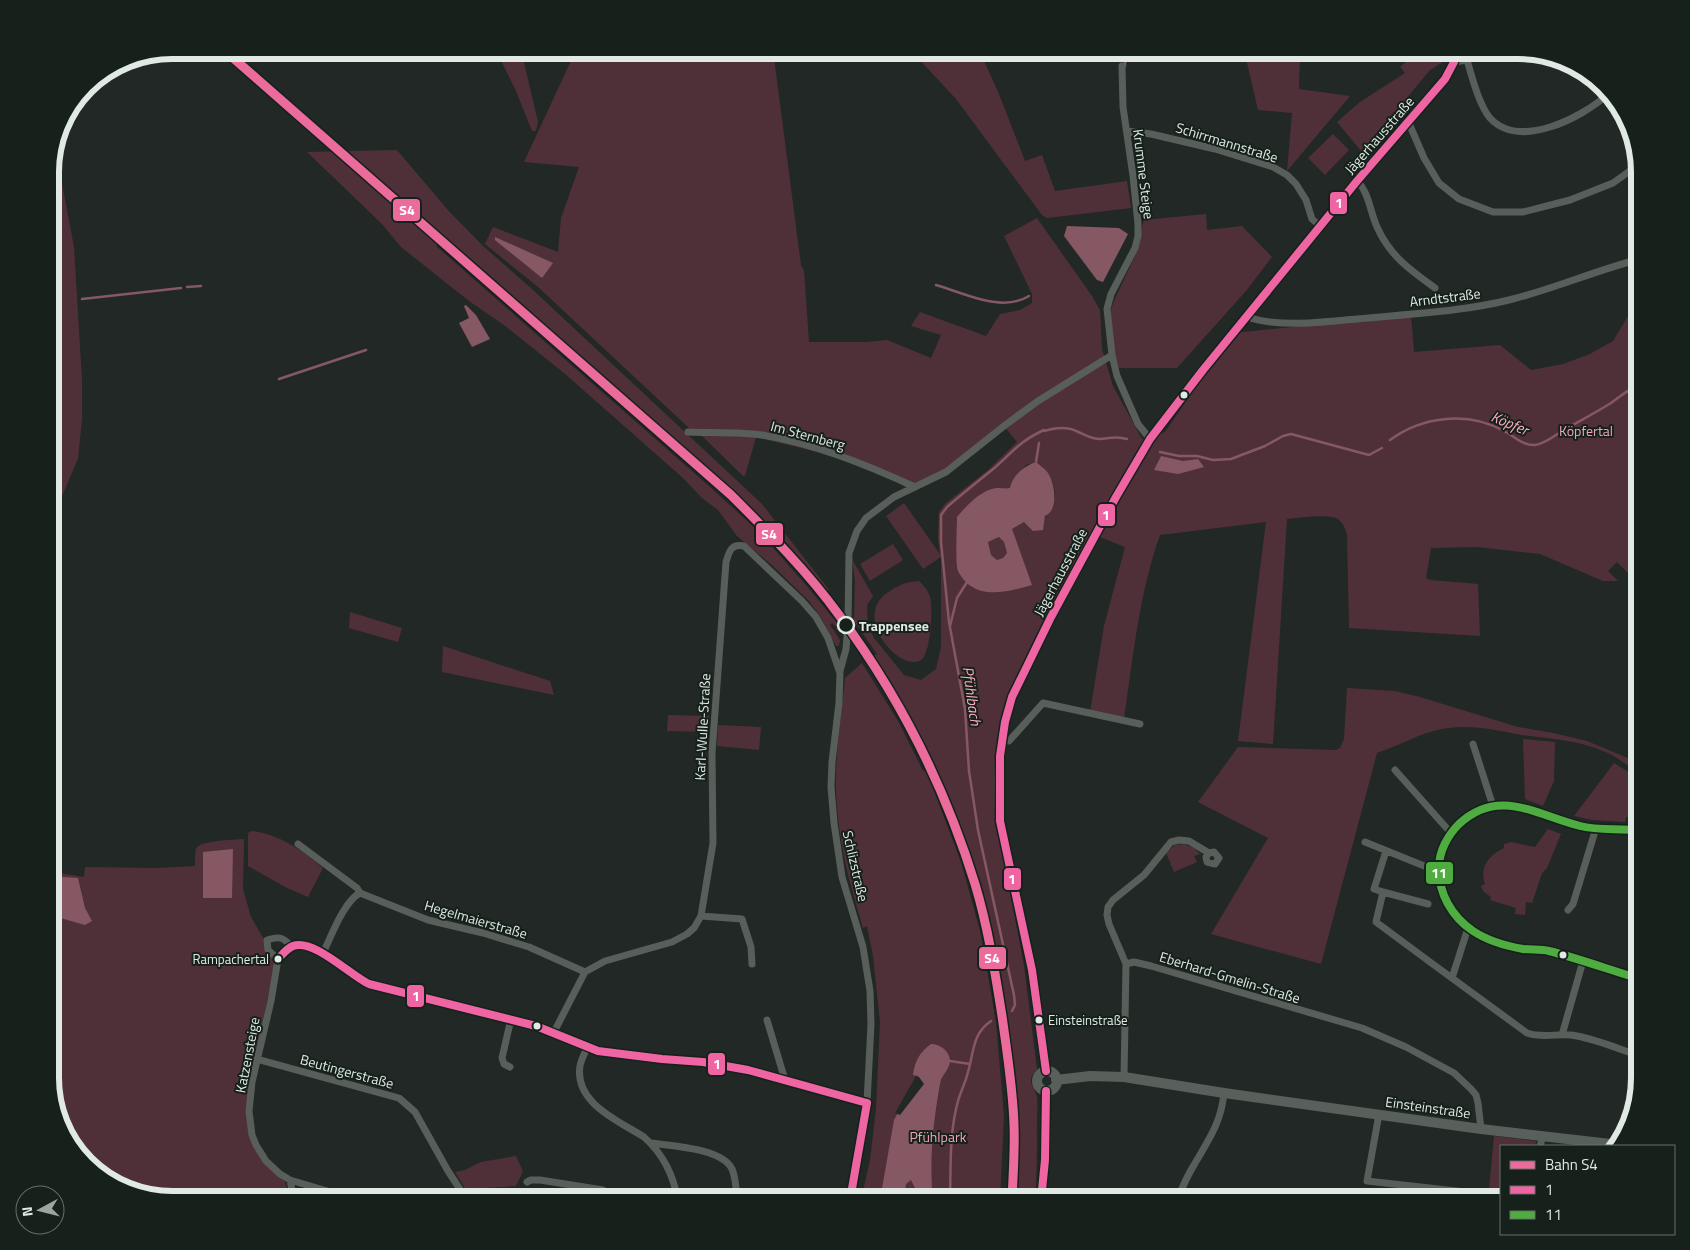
<svg xmlns="http://www.w3.org/2000/svg" width="1690" height="1250" viewBox="0 0 1690 1250" font-family="'Titillium Web',sans-serif">
	<style>
		.green { fill: #503038; fill-rule: evenodd }
		.water { fill: #865864; fill-rule: evenodd }
		.pier { fill: #222825 }
		.lines { fill: none; stroke-linecap: round; stroke-linejoin: round }
		.stream { stroke: #865864; stroke-width: 2.5 }
		.street { stroke: #585e5a; stroke-width: 7 }
		.secondary { stroke: #58605c; stroke-width: 10 }
		.bus-1-casing { stroke: #15211a; stroke-width: 11 }
		.bus-2-casing { stroke: #15211a; stroke-width: 11 }
		.bus-1 { stroke: #ef65a3; stroke-width: 8 }
		.bus-2 { stroke: #4fac41; stroke-width: 8 }
		.rail-1-casing { stroke: #15211a; stroke-width: 12 }
		.rail-1 { stroke: #ec6b9d; stroke-width: 9 }
		.bus-dot { fill: #e1e9e4; stroke: #15211a; stroke-width: 2 }
		.stop-dot { fill: #15211a; stroke: #e1e9e4; stroke-width: 2.5 }
		.labels { text-anchor: middle; dominant-baseline: central; stroke-width: 4; stroke-linejoin: round; paint-order: stroke }
		.bus-label { font-size: 13px; fill: #e1e9e4; stroke: #15211a; text-anchor: end }
		.street-label { font-size: 14px; fill: #e1e9e4; stroke: #15211a }
		.park-label { font-size: 14px; fill: #f5a3b8; stroke: #15211a }
		.stop-label { font-size: 14px; font-weight: bold; fill: #e1e9e4; stroke: #15211a; text-anchor: start }
		.water-label { font-size: 15px; font-style: italic; fill: #feacc1; stroke: #15211a }
		.rim { fill: none; stroke: #e1e9e4; stroke-width: 6 }
		.line-badge { stroke: #15211a; stroke-width: 2 }
		.badge-label { font-size: 14px; text-anchor: middle; font-weight: bold; fill: #fff }
	</style>
	<rect width="100%" height="100%" fill="#222825"/>
	<path class="green" d="M 496,50 L 521,50 L 538,122 L 536,131 L 532,131 L 516,91 Z
		M 576,50 L 773,50 L 801,265 L 804,271 L 809,342 L 866,342 L 887,340 L 931,358 L 941,335 L 911,326 L 920,312 L 986,336 L 1000,314 L 1020,310 L 1032,303 L 1032,294 L 1004,236 L 1037,218 L 1092,296 L 1100,310 L 1102,349 L 1113,386 L 1142,439 L 1165,432 L 1233,333 L 1411,315 L 1414,352 L 1500,345 L 1531,370 L 1563,364 L 1590,354 L 1613,341 L 1631,311 L 1637,255 L 1640,254 L 1640,585 L 1617,562 L 1608,571 L 1618,581 L 1603,581 L 1540,554 L 1477,547 L 1431,548 L 1426,578 L 1430,580 L 1478,584 L 1480,636 L 1349,628 L 1347,534 C 1345,529 1344,524 1339,520 C 1331,513 1299,518 1287,519 L 1273,744 L 1238,741 L 1266,522 L 1160,535 C 1139,594 1133,658 1124,719 L 1090,712 L 1104,626 L 1125,547 L 1100,537 L 1015,683 L 996,818 L 1024,966 L 1037,1069 C 1025,1082 1034,1085 1037,1097 C 1038,1105 1037,1114 1037,1121 C 1037,1147 1037,1174 1035,1200 L 1016,1200 L 1018,1118 L 1017,1098 L 997,954 L 990,919 L 979,880 L 951,801 L 913,723 L 873,656 L 877,654 L 854,621 L 855,581 L 852,559 L 873,596 L 867,605 L 868,626 L 874,638 L 904,675 L 921,680 L 936,669 L 941,647 L 941,557 L 923,569 L 886,516 L 904,503 L 940,554 L 938,538 L 939,512 L 946,503 L 988,470 L 1017,442 L 1004,426 L 955,466 L 911,491 C 871,460 804,450 756,437 L 745,476 L 743,476 L 701,435 L 690,429 L 538,287 L 485,244 L 493,227 L 558,252 L 561,218 L 579,167 L 524,162 ZM 1036,462 C 1047,469 1058,487 1054,501 C 1051,511 1043,515 1044,526 L 1024,522 L 1012,529 L 1011,590 L 972,588 L 958,570 L 997,488 L 1003,490 L 1010,488 L 1026,465 Z
		M 913,50 L 979,50 L 999,94 L 1025,161 L 1042,155 L 1055,191 L 1127,181 L 1131,208 L 1047,218 L 1042,215 L 956,99 L 918,58 Z
		M 1244,50 L 1275,50 L 1277,56 L 1300,52 L 1299,89 L 1350,96 L 1287,171 L 1292,113 L 1258,110 Z
		M 1417,50 L 1451,50 L 1451,57 L 1430,70 L 1362,152 L 1337,122 L 1360,102 L 1405,73 L 1400,67 L 1417,52 Z
		M 1333,134 L 1349,150 L 1325,175 L 1308,158 Z
		M 55,147 L 74,247 L 82,380 L 82,419 L 78,459 L 62,496 L 50,511 L 50,164 Z
		M 397,150 L 447,209 L 482,245 L 532,289 L 762,504 L 830,591 L 826,589 C 791,545 753,507 709,472 L 444,237 L 436,246 L 710,487 L 757,530 L 806,585 L 841,628 L 841,631 L 832,623 L 830,625 L 840,640 L 839,646 L 836,646 L 820,616 L 809,601 L 773,566 L 737,536 L 718,510 L 702,498 L 683,478 L 564,373 L 504,325 L 469,301 L 401,247 L 381,223 L 307,152 Z
		M 1206,214 L 1207,230 L 1242,226 L 1272,257 L 1246,291 L 1177,368 L 1119,368 L 1115,356 L 1110,312 L 1114,301 L 1135,256 L 1144,220 Z
		M 999,537 L 1004,542 L 1007,553 L 1003,558 L 997,560 L 991,555 L 988,542 Z
		M 893,544 L 903,560 L 870,581 L 860,564 Z
		M 919,581 C 924,586 928,590 930,597 C 933,608 931,653 921,660 C 900,674 849,614 890,591 C 901,584 906,582 919,581 Z
		M 350,612 L 402,628 L 398,642 L 349,628 Z
		M 1638,642 L 1640,649 L 1640,774 C 1629,767 1619,758 1608,753 C 1579,740 1553,739 1522,735 C 1492,730 1473,724 1442,729 C 1419,733 1399,746 1377,753 L 1321,964 L 1211,934 L 1268,838 L 1198,802 L 1238,747 L 1336,750 L 1340,748 L 1344,739 L 1347,688 L 1395,691 L 1420,697 L 1518,727 L 1553,733 L 1587,741 L 1635,761 Z
		M 443,646 L 550,681 L 554,695 L 442,672 Z
		M 862,663 L 898,721 L 923,771 L 926,770 L 961,862 L 980,931 L 991,993 L 996,1023 L 1004,1116 L 1000,1200 L 861,1200 L 870,1160 L 876,1108 L 880,1022 L 873,956 L 867,926 L 863,928 C 849,882 837,836 836,789 C 835,752 842,714 845,678 Z
		M 668,715 L 709,716 L 709,732 L 667,731 Z
		M 718,725 L 761,727 L 759,750 L 717,746 Z
		M 1523,739 L 1555,742 L 1554,781 L 1543,806 L 1525,799 Z
		M 1614,763 L 1640,779 L 1640,819 L 1626,817 L 1625,822 L 1592,820 L 1574,816 Z
		M 50,793 L 59,873 L 84,877 L 85,867 L 156,868 L 195,866 C 195,861 195,854 196,849 C 199,840 235,840 244,839 L 243,889 L 251,917 L 276,960 L 249,1086 L 250,1132 L 259,1155 L 285,1182 L 291,1200 L 172,1200 L 133,1193 L 98,1175 L 63,1132 L 50,1086 Z
		M 1548,829 L 1561,834 L 1547,868 L 1542,873 L 1532,903 L 1526,902 L 1525,915 L 1515,914 L 1516,908 L 1490,900 L 1491,897 L 1484,892 L 1481,886 L 1485,884 C 1479,867 1489,855 1504,848 L 1504,844 L 1511,842 L 1535,847 Z
		M 252,831 C 279,834 303,851 323,868 L 308,897 L 287,888 L 248,866 L 248,833 Z
		M 1184,844 L 1194,848 L 1200,854 L 1194,856 L 1197,862 L 1174,872 L 1166,853 L 1175,845 Z
		M 1494,1136 L 1536,1141 L 1535,1146 L 1501,1146 L 1501,1191 L 1489,1190 Z
		M 516,1156 L 523,1171 L 516,1186 L 484,1188 L 468,1193 L 455,1172 L 465,1170 L 481,1162 Z"/>
	<path class="water" d="M 1067,226 L 1119,228 L 1128,234 L 1103,282 L 1097,280 L 1064,236 Z
		M 495,237 L 553,263 L 542,278 L 495,240 Z
		M 466,305 L 476,315 L 490,339 L 472,347 L 459,323 L 469,318 L 464,306 Z
		M 1161,456 L 1183,461 L 1198,459 L 1204,467 L 1178,474 L 1154,470 Z
		M 1036,462 C 1040,465 1045,469 1048,473 C 1055,484 1059,510 1045,516 L 1043,530 L 1033,531 L 1024,522 L 1012,529 L 1032,585 C 1006,592 974,602 958,571 C 955,564 957,527 957,517 C 966,506 982,489 997,488 C 1002,488 1005,489 1010,488 C 1012,476 1024,466 1036,462 ZM 999,537 L 1004,542 L 1007,553 L 1003,558 L 997,560 L 991,555 L 988,542 Z
		M 233,849 L 232,898 L 203,898 L 203,852 Z
		M 50,876 L 78,878 L 85,908 L 92,921 L 85,925 L 50,915 Z
		M 931,1044 C 939,1044 949,1050 950,1060 C 950,1070 941,1075 940,1084 C 933,1123 929,1161 933,1200 L 915,1200 L 915,1188 L 911,1180 L 906,1184 L 904,1200 L 880,1200 L 894,1120 L 918,1076 L 913,1075 C 915,1061 919,1053 931,1044 Z"/>
	<path class="pier" d="M 916,1076 L 919,1077 L 924,1084 L 900,1115 L 895,1113 Z"/>
	<g class="lines">
		<path class="stream" d="M 1125,66 L 1125,50
			M 936,285 C 964,293 1002,313 1029,296
			M 187,287 L 201,286
			M 82,299 L 181,288
			M 279,379 L 366,350
			M 1044,431 C 1054,428 1066,426 1076,431 C 1084,434 1090,439 1099,439 C 1110,439 1114,435 1127,439
			M 1390,440 C 1423,416 1468,411 1504,431 C 1514,436 1523,446 1535,445 C 1544,444 1554,436 1562,431 C 1578,422 1595,413 1611,403 C 1621,396 1628,389 1640,385
			M 1160,452 L 1179,456 L 1197,456 L 1213,460 L 1231,459 L 1265,446 L 1283,436 L 1291,434 L 1369,455 L 1382,448
			M 1036,462 L 1039,443
			M 950,626 L 957,598 L 967,582
			M 1012,1011 L 1015,1005 L 1014,995 L 978,830 L 969,771 L 965,709 L 949,622 L 941,542 L 941,515 L 947,507 C 962,494 977,482 992,470 C 1012,453 1018,442 1044,430
			M 950,1061 L 970,1064
			M 950,1200 C 951,1167 949,1133 958,1101 C 961,1091 966,1081 968,1072 C 974,1052 972,1034 991,1021"/>
		<path class="street" d="M 1467,60 C 1472,77 1479,105 1490,118 C 1519,150 1582,118 1608,94
			M 1454,62 L 1467,60 L 1476,50
			M 1122,66 L 1123,107 L 1133,176 L 1138,224 L 1138,236 L 1135,248 L 1111,294 L 1107,309 L 1112,355 L 1117,376 L 1138,424 L 1150,439
			M 1408,121 L 1424,158 L 1439,183 L 1459,199 L 1493,212 L 1523,212 L 1570,200 L 1613,183 L 1638,165
			M 1127,131 L 1151,134 L 1215,149 L 1273,167 L 1287,175 L 1296,184 L 1306,200 L 1312,219 L 1321,227
			M 1357,181 C 1369,192 1370,212 1377,227 C 1390,256 1410,270 1435,288
			M 1247,317 C 1281,328 1322,322 1357,319 C 1409,314 1462,312 1513,299 C 1556,288 1597,270 1640,259
			M 688,432 C 712,433 738,432 762,435 C 815,444 865,464 915,487
			M 840,671 L 846,649 L 848,625 L 849,553 L 857,531 L 866,518 L 894,497 L 946,472 L 1004,426 L 1038,401 L 1112,355
			M 1002,740 L 1009,741 L 1043,703 L 1140,724
			M 1473,744 L 1493,806
			M 1395,770 L 1451,833
			M 1640,831 C 1620,827 1599,831 1580,826 C 1534,816 1494,782 1454,829 C 1445,841 1438,856 1439,871 C 1440,896 1452,918 1473,931 C 1486,940 1511,948 1527,949 C 1535,950 1542,949 1549,951 C 1580,959 1610,970 1640,979
			M 1365,842 L 1439,872
			M 298,844 L 357,888 L 360,893
			M 1386,851 L 1374,889 L 1383,892 L 1376,922 L 1430,962 L 1527,1033 C 1544,1039 1560,1032 1577,1036 C 1598,1040 1619,1049 1640,1056
			M 1383,892 L 1428,904
			M 1568,910 L 1573,904 L 1596,828
			M 701,916 L 742,919 L 751,947 L 752,964
			M 1637,932 L 1640,931
			M 323,953 C 331,937 344,901 360,893 L 428,920 L 483,933 L 529,947 L 585,972
			M 278,959 L 268,950 L 267,940 C 280,936 283,937 292,947
			M 1126,964 L 1134,962 L 1151,966 L 1362,1028 L 1406,1047 L 1454,1073 L 1471,1089 L 1476,1095 L 1478,1103 L 1481,1129
			M 1452,978 L 1468,928
			M 767,1020 L 785,1080
			M 554,1032 L 585,972 L 605,961 L 672,942 L 687,934 L 694,928 L 701,916 L 713,843 L 712,753 L 726,562 C 729,552 731,543 744,546 L 802,601 L 816,617 L 828,638 L 840,673 L 839,703 L 832,762 L 831,787 L 834,823 L 842,877 L 863,947 L 870,991 L 871,1024 L 867,1103 L 850,1200
			M 1562,1035 L 1583,961
			M 587,1047 C 585,1053 581,1060 580,1066 C 574,1103 619,1121 644,1137 C 664,1155 673,1175 678,1200
			M 257,1059 L 399,1098 L 415,1112 L 448,1171 L 467,1200
			M 510,1067 L 504,1064 L 502,1058 L 511,1019
			M 1124,1077 L 1126,964 L 1109,924 L 1107,915 L 1108,907 L 1113,900 L 1144,875 L 1171,842 L 1179,840 L 1189,841 L 1209,853 L 1214,852 L 1219,858 L 1215,864 L 1207,862 L 1206,857 L 1209,853
			M 1379,1114 L 1367,1181 L 1501,1196
			M 651,1143 C 671,1146 722,1148 732,1169 C 736,1178 736,1190 737,1200
			M 1540,1146 L 1543,1136
			M 290,1180 L 294,1200
			M 527,1182 L 531,1180 L 540,1180 L 603,1190 L 612,1195
			M 350,1200 L 341,1195 L 290,1180 L 280,1174 L 266,1161 L 256,1145 L 252,1135 L 249,1111 L 252,1082 L 271,1001 L 278,959 L 286,950 L 295,945 L 304,945 L 314,947 L 358,979 L 369,984 L 400,993 L 536,1026 L 598,1051 L 662,1059 L 703,1062 L 748,1070 L 867,1103
			M 608,1200 L 612,1195 L 623,1192 L 678,1199
			M 1177,1200 C 1182,1188 1187,1176 1194,1165 C 1209,1139 1221,1123 1224,1093"/>
		<path class="secondary" d="M 1046,1071 L 1032,970 L 1000,821 L 999,781 L 1000,756 L 1005,722 L 1012,697 L 1051,617 L 1116,497 L 1150,439 L 1203,370 L 1357,181 L 1445,79 L 1454,62 L 1454,50
			M1037 1081a10 10 0 1 1 20 0a10 10 0 1 1-20 0Z
			M 1056,1080 L 1090,1076 L 1124,1077 L 1224,1093 L 1481,1129 L 1619,1145
			M 1041,1200 L 1045,1160 L 1046,1091"/>
		<g class="bus-1-casing">
			<path id="bus-1" d="M 278,959 C 283,954 286,949 293,946 C 313,938 350,975 369,984 L 536,1026 L 598,1051 L 662,1059 L 703,1062 L 748,1070 L 867,1103
				M 1046,1071 L 1032,970 L 1000,821 L 1000,756 L 1005,722 L 1012,697 L 1051,617 L 1116,497 L 1150,439 L 1203,370 L 1357,181 L 1445,79 L 1454,62 L 1454,50
				M 850,1200 L 867,1103
				M 1041,1200 L 1045,1160 L 1046,1091"/>
		</g>
		<g class="bus-2-casing">
			<path id="bus-2" d="M 1640,831 C 1620,828 1599,831 1580,826 C 1536,815 1499,787 1459,824 C 1448,835 1439,851 1439,867 C 1438,893 1452,917 1473,931 C 1488,941 1506,946 1523,949 C 1532,950 1541,949 1549,951 C 1580,959 1610,970 1640,979"/>
		</g>
		<use href="#bus-1" class="bus-1"/>
		<use href="#bus-2" class="bus-2"/>
		<g class="rail-1-casing">
			<path id="rail-1" d="M 224,50 L 731,495 C 769,533 807,571 839,615 C 900,697 945,787 975,884 C 988,927 995,972 1002,1016 C 1007,1052 1013,1089 1014,1125 C 1015,1150 1013,1175 1012,1200"/>
		</g>
		<use href="#rail-1" class="rail-1"/>
	</g>
	<g class="bus-dot">
		<circle cx="1184" cy="395" r="4.5"/>
		<circle cx="1563" cy="955" r="4.5"/>
		<circle cx="278" cy="959" r="4.5"/>
		<circle cx="1039" cy="1020" r="4.5"/>
		<circle cx="537" cy="1026" r="4.5"/>
	</g>
	<circle class="stop-dot" cx="846" cy="625" r="8"/>
	<g class="labels">
		<g class="bus-label">
			<text x="269" y="959">Rampachertal</text>
			<text x="1048" y="1020" text-anchor="start">Einsteinstraße</text>
		</g>
		<g class="street-label">
			<text transform="translate(1379 135) rotate(-49)">Jägerhausstraße</text>
			<text transform="translate(1227 142) rotate(17)">Schirrmannstraße</text>
			<text transform="translate(1144 174) rotate(83)">Krumme Steige</text>
			<text transform="translate(1445 297) rotate(-7)">Arndtstraße</text>
			<text transform="translate(808 435) rotate(15)">Im Sternberg</text>
			<text transform="translate(1060 572) rotate(-62)">Jägerhausstraße</text>
			<text transform="translate(702 727) rotate(-87)">Karl-Wulle-Straße</text>
			<text transform="translate(856 866) rotate(77)">Schlizstraße</text>
			<text transform="translate(476 919) rotate(16)">Hegelmaierstraße</text>
			<text transform="translate(1230 977) rotate(17)">Eberhard-Gmelin-Straße</text>
			<text transform="translate(247 1055) rotate(-79)">Katzensteige</text>
			<text transform="translate(347 1071) rotate(15)">Beutingerstraße</text>
			<text transform="translate(1428 1107) rotate(8)">Einsteinstraße</text>
		</g>
		<g class="park-label">
			<text x="1586" y="430">Köpfertal</text>
			<text x="938" y="1136">Pfühlpark</text>
		</g>
		<g class="stop-label">
			<text x="859" y="625">Trappensee</text>
		</g>
		<g class="water-label">
			<text transform="translate(1510 423) rotate(23)">Köpfer</text>
			<text transform="translate(972 696) rotate(82)">Pfühlbach</text>
		</g>
	</g>
	<path d="M0 0H1690V1250H0ZM172 59H1518A113 113 0 0 1 1631 172V1078A113 113 0 0 1 1518 1191H172A113 113 0 0 1 59 1078V172A113 113 0 0 1 172 59Z" fill="#15211a" fill-rule="evenodd"/>
	<path class="rim" d="M172 59H1518A113 113 0 0 1 1631 172V1078A113 113 0 0 1 1518 1191H172A113 113 0 0 1 59 1078V172A113 113 0 0 1 172 59Z"/>
	<g class="line-badge">
		<rect x="1329" y="191" width="19" height="24" rx="5" fill="#ef65a3"/>
		<rect x="392" y="198" width="29" height="24" rx="5" fill="#ec6b9d"/>
		<rect x="1097" y="503" width="19" height="24" rx="5" fill="#ef65a3"/>
		<rect x="755" y="522" width="29" height="24" rx="5" fill="#ec6b9d"/>
		<rect x="1425" y="861" width="29" height="24" rx="5" fill="#4fac41"/>
		<rect x="1003" y="867" width="19" height="24" rx="5" fill="#ef65a3"/>
		<rect x="978" y="946" width="29" height="24" rx="5" fill="#ec6b9d"/>
		<rect x="406" y="984" width="19" height="24" rx="5" fill="#ef65a3"/>
		<rect x="707" y="1052" width="19" height="24" rx="5" fill="#ef65a3"/>
	</g>
	<g class="badge-label">
		<text x="1339" y="208">1</text>
		<text x="407" y="215">S4</text>
		<text x="1106" y="520">1</text>
		<text x="769" y="539">S4</text>
		<text x="1439" y="878">11</text>
		<text x="1012" y="884">1</text>
		<text x="992" y="963">S4</text>
		<text x="416" y="1001">1</text>
		<text x="717" y="1069">1</text>
	</g>
	<rect x="1500" y="1145" width="175" height="90" fill="#15211a" stroke="#67716b"/>
	<rect x="1510" y="1161" width="25" height="8" fill="#ec6b9d" stroke="#67716b"/>
	<text x="1545" y="1170" font-size="15" fill="#e1e9e4">Bahn S4</text>
	<rect x="1510" y="1186" width="25" height="8" fill="#ef65a3" stroke="#67716b"/>
	<text x="1545" y="1195" font-size="15" fill="#e1e9e4">1</text>
	<rect x="1510" y="1211" width="25" height="8" fill="#4fac41" stroke="#67716b"/>
	<text x="1545" y="1220" font-size="15" fill="#e1e9e4">11</text>
	<g transform="translate(40 1210) rotate(263)"><circle r="24" fill="#15211a" stroke="#67716b"/>
	<path d="M0-4L9 19L0 12L-9 19Z" fill="#9ea5a1"/>
	<text y="-8" font-size="14" font-weight="bold" text-anchor="middle" fill="#e1e9e4">N</text>
	</g>
</svg>
